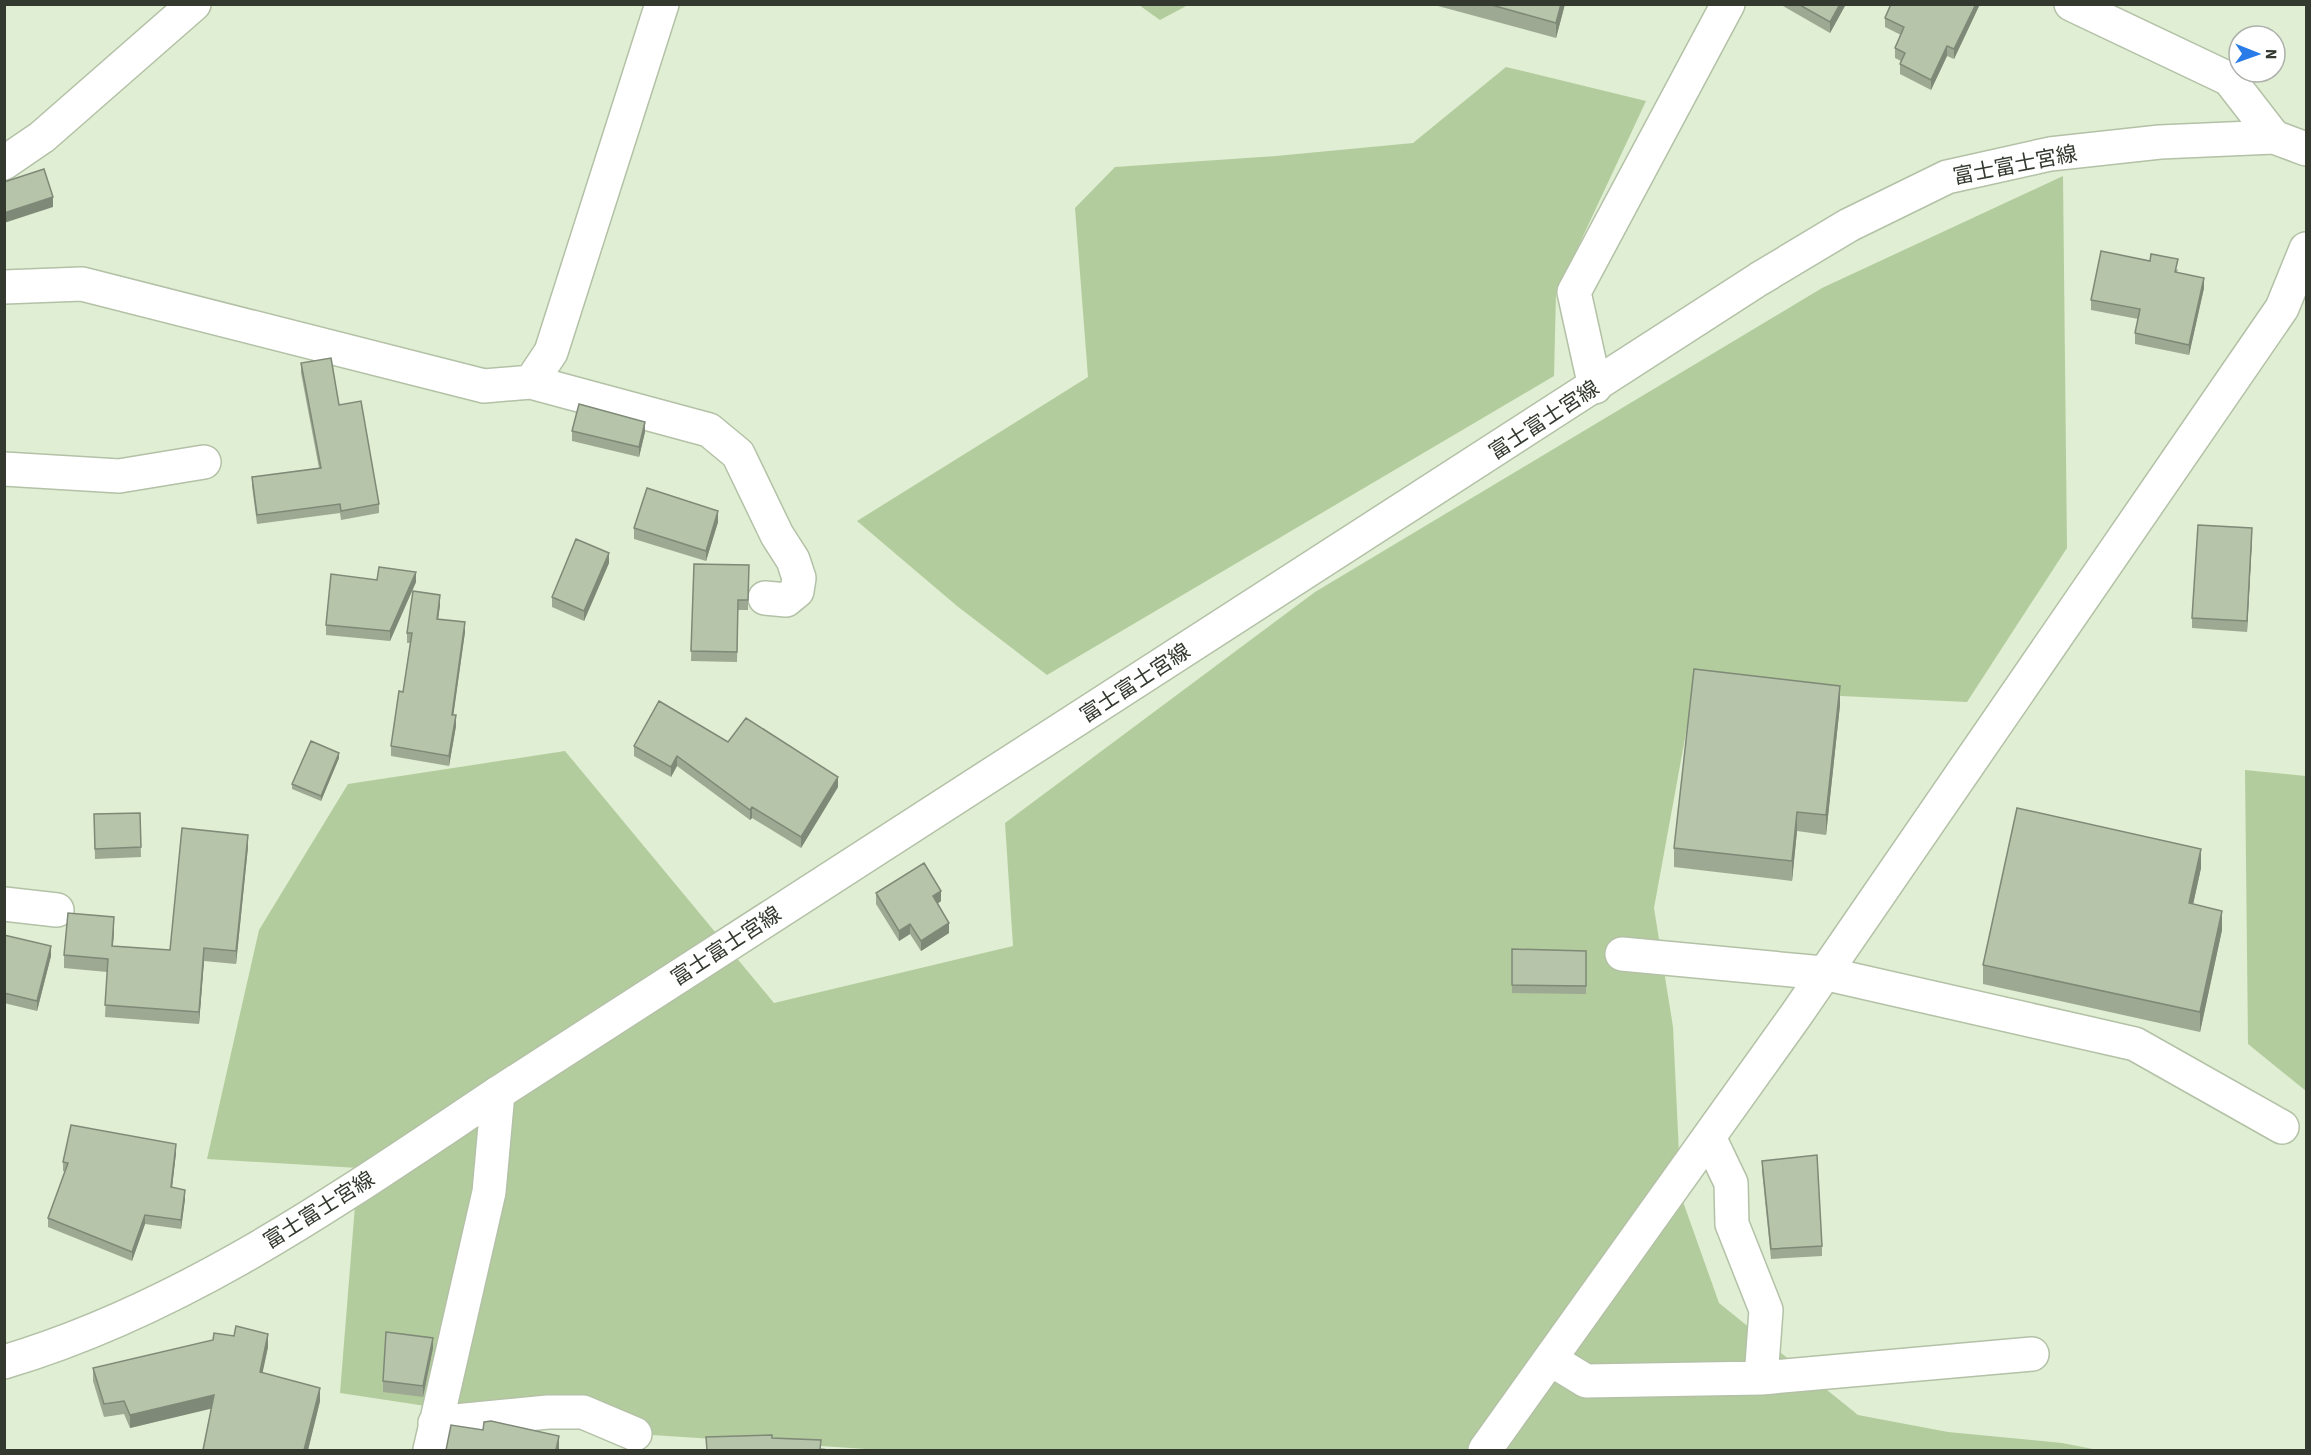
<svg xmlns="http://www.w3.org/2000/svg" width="2311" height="1455" viewBox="0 0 2311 1455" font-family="'Source Sans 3','Noto Sans JP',sans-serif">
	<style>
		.green { fill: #b3cc9d }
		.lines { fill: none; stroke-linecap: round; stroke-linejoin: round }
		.minor-casing { stroke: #b3c1a6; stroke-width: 36 }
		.major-casing { stroke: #b3c1a6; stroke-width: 36 }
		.minor { stroke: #fff; stroke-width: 33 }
		.major { stroke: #fff; stroke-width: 33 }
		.wall { fill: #9da992 }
		.shaded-wall { fill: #7f8977 }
		.building { fill: #b6c4aa; stroke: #7f8977; stroke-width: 1.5 }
		.labels { text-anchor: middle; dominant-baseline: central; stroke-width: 4.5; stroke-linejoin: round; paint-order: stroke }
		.street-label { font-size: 21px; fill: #33392e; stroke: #fff }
	</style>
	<rect width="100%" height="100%" fill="#e0eed3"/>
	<path class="green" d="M 1139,5 L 1188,5 L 1160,20 Z
		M 1506,67 L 1646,101 L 1556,294 L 1554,376 L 1047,675 L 957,606 L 857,521 L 1088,377 L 1075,208 L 1115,167 L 1276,156 L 1413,143 Z
		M 2063,176 L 2067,548 L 1967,702 L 1694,689 L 1654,908 L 1673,1027 L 1681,1196 L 1719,1303 L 1858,1415 L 1948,1432 L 2062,1443 L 2098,1450 L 882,1450 L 590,1431 L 340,1393 L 358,1168 L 207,1159 L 259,930 L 348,784 L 565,751 L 774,1003 L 1013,946 L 1005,823 L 1315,592 L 1822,288 Z
		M 2245,770 L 2306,776 L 2306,1091 L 2248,1044 Z"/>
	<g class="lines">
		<g class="minor-casing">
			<path id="minor" d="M 2071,4 L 2229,79 L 2274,137
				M 4,163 L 42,137 L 194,4
				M 4,287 L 82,284 L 484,386 L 531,382 L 551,352 L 662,4
				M 531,382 L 709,430 L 738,454 L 777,535 L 793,560 L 799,578 L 797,591 L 786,600 L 765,598
				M 1595,387 L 1574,292 L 1728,4
				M 4,469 L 119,476 L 204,462
				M 4,904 L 57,910
				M 1622,954 L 1823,973 L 2135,1044 L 2282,1127
				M 1709,1137 L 1731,1183 L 1732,1224 L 1766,1310 L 1761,1378
				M 1550,1359 L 1586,1381 L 1761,1378 L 2032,1354
				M 435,1423 L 548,1412 L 583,1412 L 635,1434
				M 430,1450 L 489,1192 L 498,1093
				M 1485,1450 L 1796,1015 L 2282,308 L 2306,249"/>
		</g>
		<g class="major-casing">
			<path id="major" d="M 4,1362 C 186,1308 342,1197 498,1093 L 1759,279 L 1849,225 L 1947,177 L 2050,154 L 2160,142 L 2274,137 L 2306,149"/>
		</g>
		<use href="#minor" class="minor"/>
		<use href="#major" class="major"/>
	</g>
	<path class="wall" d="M 1438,4 L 1565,4 L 1556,38 L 1438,6 Z
		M 1783,4 L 1846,4 L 1830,33 L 1783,6 Z
		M 1891,4 L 1980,4 L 1954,59 L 1947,56 L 1931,90 L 1900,74 L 1900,64 L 1901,61 L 1895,58 L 1895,48 L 1901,35 L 1885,27 L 1885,18 Z
		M 2178,269 L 2177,272 L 2204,288 L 2189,355 L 2135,344 L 2135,333 L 2138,319 L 2091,310 L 2091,300 Z
		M 301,363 L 339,405 L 379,504 L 379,513 L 341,520 L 340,513 L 257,524 L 252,486 L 252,477 L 319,468 L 301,373 Z
		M 572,431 L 645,432 L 639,457 L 572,441 Z
		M 718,522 L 706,561 L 634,539 L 634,528 Z
		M 2252,538 L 2247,632 L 2192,628 L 2192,618 Z
		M 609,563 L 584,621 L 552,607 L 552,597 Z
		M 694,564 L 749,565 L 748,610 L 738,610 L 737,662 L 691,661 Z
		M 377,580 L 416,582 L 390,641 L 326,635 L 326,625 Z
		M 440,605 L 438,619 L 465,632 L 453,715 L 456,726 L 449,766 L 391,756 L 391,746 L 403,692 L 410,643 L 407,643 L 407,633 Z
		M 1840,705 L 1826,835 L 1797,831 L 1792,881 L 1674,867 L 1674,848 Z
		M 728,742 L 838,787 L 801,848 L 752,818 L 750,820 L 677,766 L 671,777 L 634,756 L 634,746 Z
		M 339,758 L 321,801 L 292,789 L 292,784 Z
		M 140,813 L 141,857 L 95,859 L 94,814 Z
		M 248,847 L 236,964 L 204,961 L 199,1024 L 105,1017 L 107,972 L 64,968 L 64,955 L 114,930 L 113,946 L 170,950 Z
		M 2201,868 L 2193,904 L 2222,930 L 2200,1032 L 1983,984 L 1983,965 Z
		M 876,893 L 941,901 L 937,904 L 949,933 L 921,951 L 910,934 L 899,941 L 876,904 Z
		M 4,935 L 51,956 L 37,1011 L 4,1003 Z
		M 1512,949 L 1586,951 L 1586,994 L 1512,993 Z
		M 176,1153 L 172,1188 L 185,1199 L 181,1229 L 145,1224 L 132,1261 L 48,1227 L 48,1218 L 65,1172 L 63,1171 L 63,1162 Z
		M 1762,1161 L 1822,1246 L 1822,1256 L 1771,1259 L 1762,1171 Z
		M 268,1347 L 262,1373 L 320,1401 L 308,1450 L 203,1450 L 211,1408 L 130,1428 L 124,1414 L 104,1417 L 93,1381 L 93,1368 Z
		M 433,1348 L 423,1397 L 383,1392 L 383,1381 Z"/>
	<path class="shaded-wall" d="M 1561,4 L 1565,4 L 1556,38 L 1556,23 Z
		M 1840,4 L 1846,4 L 1830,33 L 1830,22 Z
		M 1976,4 L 1980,4 L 1954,59 L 1954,49 Z
		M 1947,46 L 1947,56 L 1931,90 L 1931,80 Z
		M 53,197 L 53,207 L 4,223 L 4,213 Z
		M 2204,278 L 2204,288 L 2189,355 L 2189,345 Z
		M 645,422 L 645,432 L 639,457 L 639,447 Z
		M 718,511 L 718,522 L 706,561 L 706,551 Z
		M 2252,528 L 2252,538 L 2247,632 L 2247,621 Z
		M 609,553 L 609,563 L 584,621 L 584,611 Z
		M 416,572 L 416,582 L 390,641 L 390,631 Z
		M 440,595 L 440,605 L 437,629 L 437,619 Z
		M 465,622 L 465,632 L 452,725 L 452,715 Z
		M 1840,686 L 1840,705 L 1826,835 L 1826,815 Z
		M 456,715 L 456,726 L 449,766 L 449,756 Z
		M 339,753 L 339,758 L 321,801 L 321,796 Z
		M 677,756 L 677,766 L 671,777 L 671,767 Z
		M 838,777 L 838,787 L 801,848 L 801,837 Z
		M 752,807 L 752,818 L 750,820 L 750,810 Z
		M 1797,812 L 1797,831 L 1792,881 L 1792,861 Z
		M 248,835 L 248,847 L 236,964 L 236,951 Z
		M 2201,849 L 2201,868 L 2189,923 L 2189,903 Z
		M 941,891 L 941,901 L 933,907 L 933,896 Z
		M 2222,911 L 2222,930 L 2200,1032 L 2200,1012 Z
		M 114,917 L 114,930 L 112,958 L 112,946 Z
		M 949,923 L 949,933 L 921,951 L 921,941 Z
		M 910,924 L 910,934 L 899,941 L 899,931 Z
		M 51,946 L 51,956 L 37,1011 L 37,1001 Z
		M 204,948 L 204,961 L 199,1024 L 199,1012 Z
		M 176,1144 L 176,1153 L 171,1196 L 171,1187 Z
		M 185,1190 L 185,1199 L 181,1229 L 181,1220 Z
		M 145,1215 L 145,1224 L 132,1261 L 132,1252 Z
		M 268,1334 L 268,1347 L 260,1385 L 260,1372 Z
		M 433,1338 L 433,1348 L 423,1397 L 423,1386 Z
		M 320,1388 L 320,1401 L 308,1450 L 304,1450 Z
		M 214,1395 L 214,1408 L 130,1428 L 130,1415 Z
		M 559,1436 L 559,1450 L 556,1450 Z"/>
	<path class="building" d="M 1488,4 L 1561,4 L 1556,23 Z
		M 1798,4 L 1840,4 L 1830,22 Z
		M 1891,4 L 1976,4 L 1954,49 L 1947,46 L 1931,80 L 1900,64 L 1905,53 L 1895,48 L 1904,27 L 1885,18 Z
		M 44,169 L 53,197 L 4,213 L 4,182 Z
		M 2101,251 L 2150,261 L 2151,254 L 2178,259 L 2175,272 L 2204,278 L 2189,345 L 2135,333 L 2140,309 L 2091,300 Z
		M 331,358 L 339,405 L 361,401 L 379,504 L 341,511 L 340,504 L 257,515 L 252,477 L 321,468 L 301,363 Z
		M 579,404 L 645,422 L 639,447 L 572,431 Z
		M 647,488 L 718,511 L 706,551 L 634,528 Z
		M 2198,525 L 2252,528 L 2247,621 L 2192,618 Z
		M 576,539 L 609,553 L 584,611 L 552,597 Z
		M 694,564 L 749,565 L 748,600 L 738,600 L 737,652 L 691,651 Z
		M 379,567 L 416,572 L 390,631 L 326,625 L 331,574 L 377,580 Z
		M 413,591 L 440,595 L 437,619 L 465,622 L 452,715 L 456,715 L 449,756 L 391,746 L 399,691 L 403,692 L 412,633 L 407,633 Z
		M 1694,669 L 1840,686 L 1826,815 L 1797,812 L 1792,861 L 1674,848 Z
		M 659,701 L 728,742 L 746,718 L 838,777 L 801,837 L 752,807 L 750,810 L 677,756 L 671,767 L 634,746 Z
		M 311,741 L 339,753 L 321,796 L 292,784 Z
		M 2017,808 L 2201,849 L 2189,903 L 2222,911 L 2200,1012 L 1983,965 Z
		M 140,813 L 141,847 L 95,849 L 94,814 Z
		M 182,828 L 248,835 L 236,951 L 204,948 L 199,1012 L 105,1005 L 108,959 L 64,955 L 68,913 L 114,917 L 112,946 L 170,950 Z
		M 924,863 L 941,891 L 933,896 L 949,923 L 921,941 L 910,924 L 899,931 L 876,893 Z
		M 4,935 L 51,946 L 37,1001 L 4,993 Z
		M 1512,949 L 1586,951 L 1586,986 L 1512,985 Z
		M 71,1125 L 176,1144 L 171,1187 L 185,1190 L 181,1220 L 145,1215 L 132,1252 L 48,1218 L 68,1163 L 63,1162 Z
		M 1817,1155 L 1822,1246 L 1771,1249 L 1762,1161 Z
		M 236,1326 L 268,1334 L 260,1372 L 320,1388 L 304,1450 L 203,1450 L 214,1395 L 130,1415 L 124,1401 L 104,1404 L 93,1368 L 213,1340 L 214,1333 L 234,1336 Z
		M 386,1332 L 433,1338 L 423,1386 L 383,1381 Z
		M 491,1421 L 559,1436 L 556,1450 L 446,1450 L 451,1425 L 483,1430 L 484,1422 Z
		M 772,1435 L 772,1438 L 821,1440 L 820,1449 L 829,1450 L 707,1450 L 706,1437 Z"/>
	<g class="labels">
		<g class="street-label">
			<text transform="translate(2015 165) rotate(-11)">富士富士宮線</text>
			<text transform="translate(1544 420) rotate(-33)">富士富士宮線</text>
			<text transform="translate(1135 683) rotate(-33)">富士富士宮線</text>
			<text transform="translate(726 946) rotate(-33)">富士富士宮線</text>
			<text transform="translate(319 1210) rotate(-32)">富士富士宮線</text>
		</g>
	</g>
	<rect width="2311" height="1455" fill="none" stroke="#33392e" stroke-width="12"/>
	<g transform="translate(2257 54) rotate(91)"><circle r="28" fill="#ffffff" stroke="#adb0ab" stroke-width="1.5"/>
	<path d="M0-4.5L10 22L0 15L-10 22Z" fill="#297ce7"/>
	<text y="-9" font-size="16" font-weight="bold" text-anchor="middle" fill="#33392e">N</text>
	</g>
</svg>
